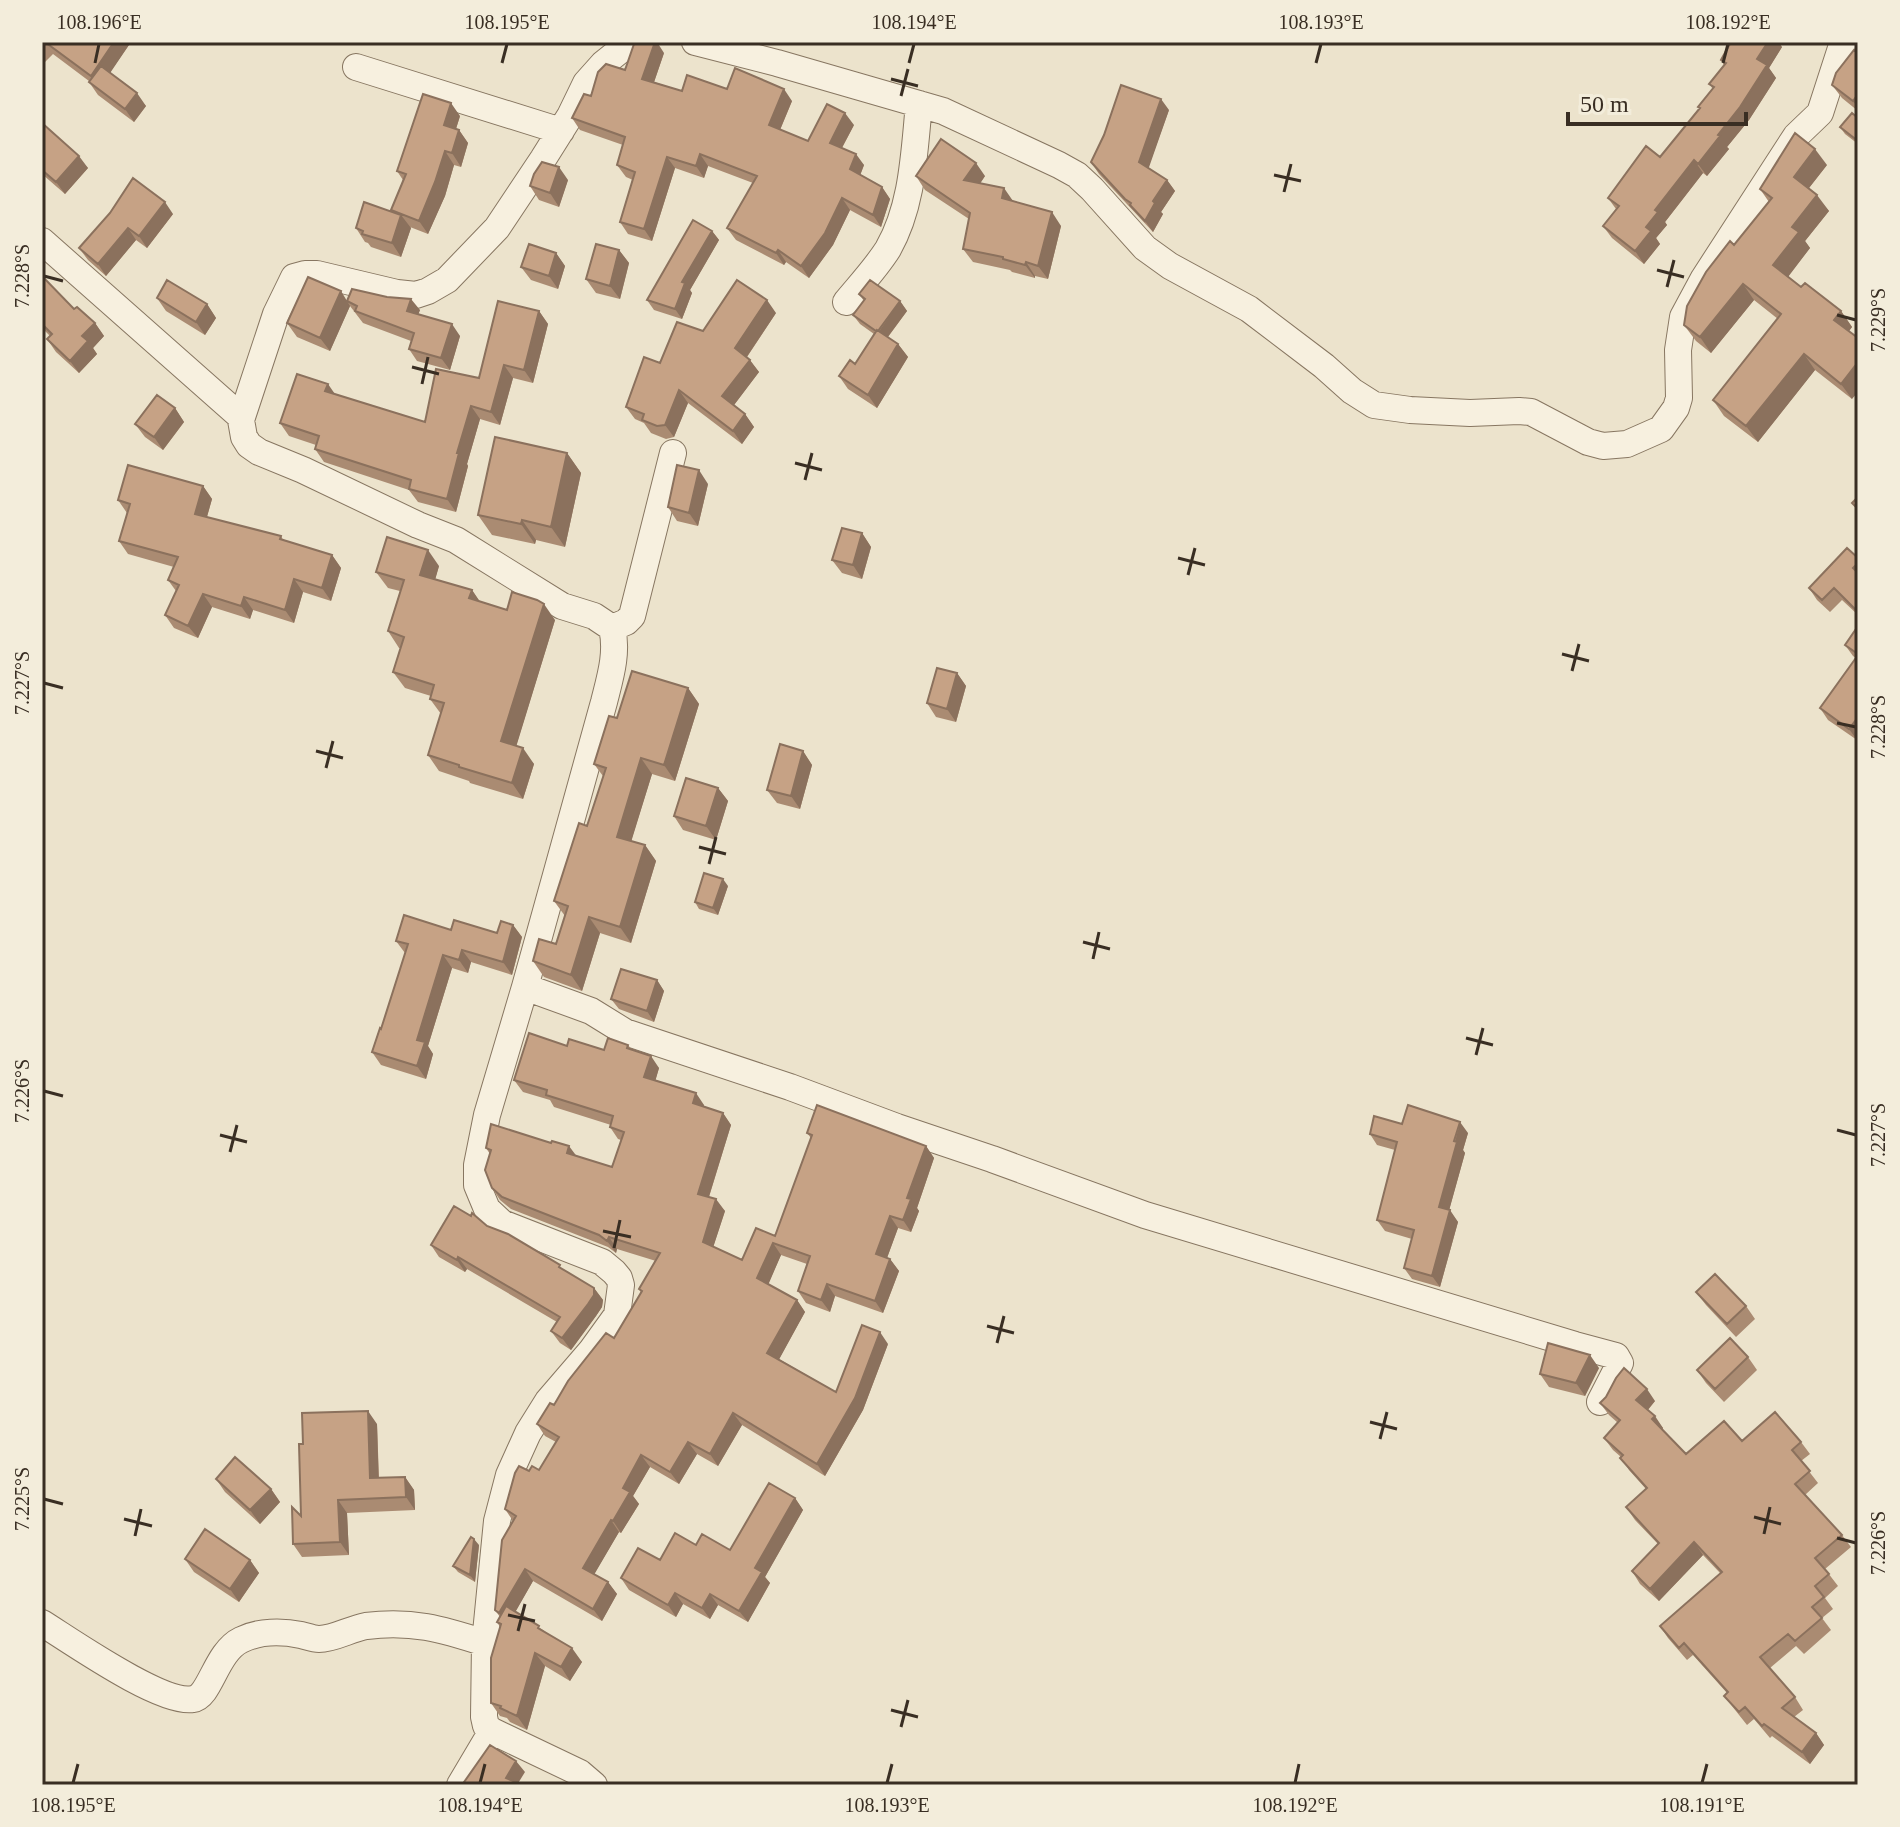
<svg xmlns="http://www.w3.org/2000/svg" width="1900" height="1827" viewBox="0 0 1900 1827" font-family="Georgia,serif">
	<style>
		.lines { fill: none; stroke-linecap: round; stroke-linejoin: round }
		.minor-casing { stroke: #877661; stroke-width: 28 }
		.minor { stroke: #f7f0df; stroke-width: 26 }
		.wall { fill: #aa8b72 }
		.shaded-wall { fill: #8b715d }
		.building { fill: #c6a285; stroke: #8b715d; stroke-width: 2 }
		.ticks { fill: none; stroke: #392e23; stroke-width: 3 }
		.neatline { fill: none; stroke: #392e23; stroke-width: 3 }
		.ticks-label { font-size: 20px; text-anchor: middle; fill: #392e23 }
	</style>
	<rect width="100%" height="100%" fill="#ece3cc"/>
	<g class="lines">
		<g class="minor-casing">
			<path id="minor" d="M 695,42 L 777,63 L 943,111 L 1059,165 L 1077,175 L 1092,189 L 1145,248 L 1170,266 L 1249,309 L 1324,366 L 1352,391 L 1374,405 L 1410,410 L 1470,413 L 1519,411 L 1531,412 L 1588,442 L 1603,446 L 1627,444 L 1661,429 L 1676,408 L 1679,398 L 1678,350 L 1683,317 L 1704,278 L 1796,136 L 1820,113 L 1843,42
				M 356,67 L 561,131
				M 42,241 L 241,417
				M 846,302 C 860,285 876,268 888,249 C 913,205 914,153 919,104
				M 612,628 L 626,622 L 632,616 L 673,453
				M 525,987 L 591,1011 L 625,1032 L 790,1087 L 897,1127 L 992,1159 L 1145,1215 L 1575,1345 L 1616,1356 L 1620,1363 L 1600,1402
				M 42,1623 C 71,1641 162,1705 193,1699 C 210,1697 216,1652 241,1640 C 259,1631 282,1631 301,1635 C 306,1636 313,1639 319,1639 C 334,1639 350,1629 366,1626 C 411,1620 442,1629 485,1643
				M 460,1785 L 492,1731
				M 594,1785 L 580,1773 L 492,1731 L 486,1726 L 484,1717 L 485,1643 L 497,1521 L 509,1475 L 528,1433 L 548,1401 L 591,1351 L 617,1315 L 621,1285 L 619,1278 L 614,1272 L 602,1262 L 502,1223 L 487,1209 L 477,1185 L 477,1165 L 487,1115 L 525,987 L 604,702 C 610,678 618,653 612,628 L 594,616 L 562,606 L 456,540 L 418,525 L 303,470 L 259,452 L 249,445 L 244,437 L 241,420 L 276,314 L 294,277 L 305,274 L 317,274 L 397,293 L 416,295 L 428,291 L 447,280 L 497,228 L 543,159 L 570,116 L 586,83 L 603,64 L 628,44 L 636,42"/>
		</g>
		<use href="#minor" class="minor"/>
	</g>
	<path class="wall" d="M 42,42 L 131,42 L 110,72 L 146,106 L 134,122 L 98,95 L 89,82 L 89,81 L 53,54 L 42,65 Z
		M 1730,42 L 1782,47 L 1769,68 L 1776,78 L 1749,120 L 1727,147 L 1729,149 L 1707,176 L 1703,173 L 1665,222 L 1667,225 L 1656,238 L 1660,244 L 1644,264 L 1612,238 L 1603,226 L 1616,209 L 1608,198 L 1660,157 L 1700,109 L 1713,89 L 1709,84 L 1724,65 L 1721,60 L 1731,44 Z
		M 664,53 L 654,82 L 682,91 L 727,89 L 792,101 L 780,130 L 808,141 L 854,125 L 842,148 L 864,165 L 860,175 L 882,187 L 890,199 L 881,227 L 850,210 L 833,245 L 809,278 L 786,262 L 784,265 L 736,240 L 727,228 L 753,183 L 708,166 L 704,178 L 675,168 L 652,241 L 628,234 L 620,222 L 633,180 L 626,177 L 617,165 L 623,145 L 580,130 L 572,118 L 591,96 L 625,70 Z
		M 1858,53 L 1858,111 L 1842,98 L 1832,85 Z
		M 1169,110 L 1148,168 L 1167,180 L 1175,191 L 1161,212 L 1163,214 L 1153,232 L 1099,174 L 1091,162 Z
		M 460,116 L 456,129 L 459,130 L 468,143 L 461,167 L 454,165 L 445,196 L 428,234 L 410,227 L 411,228 L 401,257 L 371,247 L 368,243 L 365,242 L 356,228 L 393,212 L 391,210 L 403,180 L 397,171 Z
		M 1858,118 L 1858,144 L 1845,134 L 1840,127 Z
		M 42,123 L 88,168 L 65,194 L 42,174 Z
		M 1827,165 L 1809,188 L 1829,211 L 1805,241 L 1810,248 L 1788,276 L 1801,287 L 1841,311 L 1852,327 L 1849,331 L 1852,399 L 1815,370 L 1758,442 L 1724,416 L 1713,400 L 1778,319 L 1754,300 L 1711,353 L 1696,341 L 1684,325 L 1734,245 L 1769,202 L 1760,189 Z
		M 916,176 L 985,176 L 980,183 L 1061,226 L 1048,279 L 1035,276 L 1035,278 L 1012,272 L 1010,270 L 973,262 L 963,249 L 969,219 L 925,190 Z
		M 568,180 L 559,207 L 539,200 L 530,186 Z
		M 110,213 L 173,214 L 147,248 L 136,240 L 106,276 L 88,260 L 79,248 Z
		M 712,231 L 719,240 L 690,290 L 692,293 L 682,319 L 654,310 L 647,300 Z
		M 619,250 L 629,263 L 620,299 L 596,293 L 586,279 Z
		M 556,253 L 565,266 L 558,289 L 531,280 L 521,267 Z
		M 42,276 L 74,309 L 95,323 L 104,336 L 93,348 L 97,354 L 79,373 L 56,352 L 47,339 L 50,336 L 42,328 Z
		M 859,294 L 900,301 L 907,311 L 888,337 L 898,344 L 908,357 L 877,408 L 848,389 L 839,376 L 855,364 L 874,334 L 860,324 L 853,315 L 864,301 Z
		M 157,298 L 207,304 L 216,318 L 205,335 L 166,311 Z
		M 347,300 L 420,310 L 418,314 L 460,336 L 450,370 L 417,361 L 409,349 L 411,341 L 363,323 L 350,306 L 330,351 L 297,337 L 287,323 Z
		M 539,311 L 548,324 L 533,383 L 513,378 L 500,425 L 480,419 L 467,464 L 468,466 L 456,512 L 418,502 L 409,490 L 324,462 L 315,449 L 316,445 L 289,436 L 280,423 L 334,394 L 425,422 L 479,378 Z
		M 776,313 L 747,357 L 759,372 L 734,405 L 745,414 L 754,427 L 742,444 L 688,403 L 674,437 L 666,439 L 651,433 L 644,423 L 635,419 L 626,407 L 660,363 L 703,331 Z
		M 175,408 L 184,422 L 163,450 L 145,437 L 135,424 Z
		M 567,453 L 581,473 L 565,547 L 536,540 L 535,544 L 492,535 L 478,515 Z
		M 708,484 L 698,526 L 677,521 L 668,507 Z
		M 203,486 L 212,499 L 207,517 L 281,536 L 283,540 L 332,555 L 341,568 L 331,601 L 303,592 L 294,623 L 253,610 L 250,619 L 212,607 L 198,638 L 174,628 L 165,615 L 176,591 L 168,580 L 174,567 L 128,554 L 119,541 L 127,513 L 118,500 Z
		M 862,533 L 871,547 L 862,579 L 842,573 L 832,560 Z
		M 1858,558 L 1858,615 L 1842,600 L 1830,612 L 1817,600 L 1809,588 Z
		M 439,566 L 435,579 L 472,590 L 479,601 L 507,610 L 555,620 L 516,746 L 534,764 L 523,799 L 470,783 L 469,781 L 439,771 L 428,755 L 441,714 L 430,699 L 431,696 L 405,688 L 393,672 L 401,648 L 399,648 L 388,631 L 400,591 L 388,588 L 376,572 Z
		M 1858,626 L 1858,740 L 1857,740 L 1828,720 L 1820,708 L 1856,658 L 1853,656 L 1845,645 Z
		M 957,673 L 966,686 L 956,722 L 936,717 L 927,703 Z
		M 688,688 L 699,704 L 675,781 L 652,774 L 631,841 L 645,845 L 656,861 L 631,943 L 600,933 L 582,991 L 544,977 L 533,961 L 556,944 L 565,916 L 554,901 L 587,826 L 603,776 L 594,764 L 617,718 Z
		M 803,751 L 812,765 L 800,809 L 777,803 L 767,790 Z
		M 718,788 L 728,801 L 716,840 L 683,830 L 674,816 Z
		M 728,886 L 718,915 L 699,909 L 695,902 Z
		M 513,925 L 522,937 L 512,975 L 471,962 L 468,973 L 452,968 L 428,1046 L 433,1054 L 426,1079 L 381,1065 L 372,1052 L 381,1029 L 405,953 L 396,941 L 451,930 L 497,933 Z
		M 657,980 L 664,991 L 654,1022 L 619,1009 L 611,999 Z
		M 628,1045 L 632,1050 L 659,1068 L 655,1081 L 704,1105 L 704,1107 L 723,1113 L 731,1125 L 709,1197 L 725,1211 L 713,1247 L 742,1260 L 775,1236 L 811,1138 L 807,1133 L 926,1146 L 934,1158 L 917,1208 L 919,1211 L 911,1232 L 898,1228 L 887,1258 L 890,1259 L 899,1271 L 883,1313 L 835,1296 L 830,1312 L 806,1303 L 798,1291 L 807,1264 L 781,1255 L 768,1284 L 797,1300 L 805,1312 L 779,1359 L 836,1392 L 888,1344 L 863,1410 L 825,1476 L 742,1425 L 718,1466 L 697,1454 L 679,1484 L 650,1467 L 633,1496 L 639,1504 L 621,1533 L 619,1532 L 594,1574 L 608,1582 L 617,1594 L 602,1621 L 533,1581 L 515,1612 L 543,1630 L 582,1662 L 570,1681 L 545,1666 L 527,1730 L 510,1722 L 507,1718 L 500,1716 L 491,1703 L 500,1627 L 497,1622 L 500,1617 L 495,1610 L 513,1521 L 505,1509 L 529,1471 L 539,1470 L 556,1442 L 545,1436 L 537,1424 L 614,1338 L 641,1293 L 639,1289 L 656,1261 L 617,1249 L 616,1253 L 608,1247 L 511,1209 L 500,1200 L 492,1188 L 490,1154 L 486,1148 L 576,1156 L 612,1167 L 621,1140 L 618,1139 L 610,1127 L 611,1125 L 554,1107 L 550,1100 L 523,1092 L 514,1080 L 567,1046 L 604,1050 Z
		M 1402,1124 L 1468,1133 L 1463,1150 L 1465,1153 L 1449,1210 L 1458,1222 L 1440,1287 L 1412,1279 L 1404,1268 L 1412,1239 L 1385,1231 L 1377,1220 L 1395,1150 L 1377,1145 L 1370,1134 Z
		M 487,1226 L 594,1288 L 603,1300 L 602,1307 L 596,1316 L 571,1350 L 560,1343 L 551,1331 L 557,1322 L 467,1269 L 465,1272 L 439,1257 L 431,1245 Z
		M 1696,1292 L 1746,1306 L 1755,1319 L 1736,1337 L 1706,1305 Z
		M 1748,1357 L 1757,1370 L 1724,1402 L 1706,1383 L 1697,1370 Z
		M 1599,1368 L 1585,1396 L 1549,1387 L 1540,1374 Z
		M 1655,1401 L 1648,1410 L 1663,1428 L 1662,1430 L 1686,1454 L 1742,1441 L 1801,1442 L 1810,1454 L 1801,1461 L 1818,1483 L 1805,1495 L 1842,1535 L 1851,1547 L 1825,1569 L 1838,1586 L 1825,1598 L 1833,1609 L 1822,1618 L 1831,1630 L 1804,1654 L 1796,1646 L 1770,1668 L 1795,1697 L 1803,1710 L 1794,1717 L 1816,1733 L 1824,1745 L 1810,1764 L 1772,1736 L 1770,1738 L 1754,1719 L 1747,1725 L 1724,1696 L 1727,1693 L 1693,1655 L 1687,1660 L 1668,1638 L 1660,1626 L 1721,1574 L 1703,1555 L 1659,1601 L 1640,1584 L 1632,1571 L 1658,1544 L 1635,1520 L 1626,1507 L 1646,1489 L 1629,1470 L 1621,1457 L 1613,1450 L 1604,1438 L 1618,1423 L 1609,1415 L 1600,1403 Z
		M 377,1424 L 379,1478 L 405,1477 L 414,1490 L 415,1510 L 347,1513 L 349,1555 L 302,1557 L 293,1544 L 301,1516 L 303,1444 Z
		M 216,1479 L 271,1489 L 280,1502 L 260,1524 L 225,1492 Z
		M 795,1498 L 803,1510 L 765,1577 L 770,1583 L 748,1622 L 718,1605 L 710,1619 L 683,1604 L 676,1617 L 629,1590 L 621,1578 L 696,1545 L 730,1550 Z
		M 479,1545 L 475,1582 L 458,1572 L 453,1566 Z
		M 185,1559 L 250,1560 L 259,1573 L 239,1602 L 194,1572 Z"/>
	<path class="shaded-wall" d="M 114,42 L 131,42 L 100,88 L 91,76 Z
		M 655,42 L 657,42 L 664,53 L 651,91 L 642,79 Z
		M 1768,42 L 1779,42 L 1782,47 L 1769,68 L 1776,78 L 1749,120 L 1727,147 L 1729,149 L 1707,176 L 1698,164 L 1718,135 L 1757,59 Z
		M 784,89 L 792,101 L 777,137 L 769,125 Z
		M 137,93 L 146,106 L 134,122 L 125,109 Z
		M 1858,94 L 1858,108 L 1853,101 Z
		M 1161,99 L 1169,110 L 1147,173 L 1139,162 Z
		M 451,103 L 460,116 L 453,138 L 444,125 Z
		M 845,113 L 854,125 L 838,155 L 830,143 Z
		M 459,130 L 468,143 L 461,167 L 452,153 Z
		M 1815,149 L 1827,165 L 1805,193 L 1794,177 Z
		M 445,151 L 454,165 L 445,196 L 428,234 L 419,221 Z
		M 700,154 L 708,166 L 704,178 L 696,166 Z
		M 856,154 L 864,165 L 858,181 L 850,169 Z
		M 79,156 L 88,168 L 65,194 L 56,182 Z
		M 667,157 L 675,168 L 652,241 L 644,229 Z
		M 1694,160 L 1703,173 L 1665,222 L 1667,225 L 1656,238 L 1660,244 L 1644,264 L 1635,251 L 1646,227 L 1655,210 Z
		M 976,163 L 985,176 L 974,193 L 964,180 Z
		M 559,167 L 568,180 L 559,207 L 550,193 Z
		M 1167,180 L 1175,191 L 1161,212 L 1163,214 L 1153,232 L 1145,221 L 1153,201 Z
		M 882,187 L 890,199 L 881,227 L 873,215 Z
		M 1004,188 L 1013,201 L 1002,198 Z
		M 1817,195 L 1829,211 L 1805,241 L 1810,248 L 1785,281 L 1773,265 L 1792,227 Z
		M 842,198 L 850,210 L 833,245 L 809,278 L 801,266 Z
		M 165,202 L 173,214 L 147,248 L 139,236 Z
		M 1052,212 L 1061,226 L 1048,279 L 1038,266 Z
		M 401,215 L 411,228 L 401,257 L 392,243 Z
		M 128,228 L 136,240 L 106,276 L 98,264 Z
		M 712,231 L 719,240 L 690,290 L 692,293 L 682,319 L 675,309 L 682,282 Z
		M 619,250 L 629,263 L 620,299 L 610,286 Z
		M 778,250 L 786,262 L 784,265 L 776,253 Z
		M 556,253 L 565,266 L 558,289 L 549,276 Z
		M 1026,262 L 1035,276 L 1035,278 L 1025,265 Z
		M 1743,284 L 1754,300 L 1711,353 L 1700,337 Z
		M 341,291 L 350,306 L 330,351 L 320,338 Z
		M 411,299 L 420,310 L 415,323 L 407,311 Z
		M 767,300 L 776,313 L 744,361 L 735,348 Z
		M 900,301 L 907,311 L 884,342 L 878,333 Z
		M 207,304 L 216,318 L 205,335 L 196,322 Z
		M 539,311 L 548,324 L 533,383 L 524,370 Z
		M 1841,311 L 1852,327 L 1846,335 L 1834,320 Z
		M 95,323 L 104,336 L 93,348 L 97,354 L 79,373 L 70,361 L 82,336 Z
		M 452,324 L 460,336 L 450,370 L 441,358 Z
		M 898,344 L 908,357 L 877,408 L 868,395 Z
		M 1804,354 L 1815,370 L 1758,442 L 1746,426 Z
		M 750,360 L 759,372 L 731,409 L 722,396 Z
		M 1858,362 L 1858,392 L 1852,399 L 1841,384 Z
		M 504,365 L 513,378 L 500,425 L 491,412 Z
		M 328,384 L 337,397 L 325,391 Z
		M 679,390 L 688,403 L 674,437 L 665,425 Z
		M 471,406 L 480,419 L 467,464 L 468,466 L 456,512 L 447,499 L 457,453 Z
		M 175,408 L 184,422 L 163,450 L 154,437 Z
		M 745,414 L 754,427 L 742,444 L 733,431 Z
		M 567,453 L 581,473 L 565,547 L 551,527 Z
		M 699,470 L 708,484 L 698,526 L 689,513 Z
		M 203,486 L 212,499 L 204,527 L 195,514 Z
		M 522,520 L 536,540 L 535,544 L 521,524 Z
		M 862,533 L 871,547 L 862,579 L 853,565 Z
		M 428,550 L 439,566 L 432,591 L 420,575 Z
		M 332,555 L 341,568 L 331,601 L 322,588 Z
		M 294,579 L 303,592 L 294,623 L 285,610 Z
		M 472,590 L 483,606 L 469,598 Z
		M 203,594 L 212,607 L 198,638 L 188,626 Z
		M 244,597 L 253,610 L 250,619 L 241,606 Z
		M 544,604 L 555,620 L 513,757 L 501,741 Z
		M 957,673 L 966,686 L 956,722 L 947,709 Z
		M 688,688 L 699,704 L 675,781 L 664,765 Z
		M 1858,717 L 1858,740 L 1857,740 L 1849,729 Z
		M 523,748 L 534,764 L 523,799 L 512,783 Z
		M 803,751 L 812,765 L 800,809 L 791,796 Z
		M 641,758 L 652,774 L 628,852 L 617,837 Z
		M 718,788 L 728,801 L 716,840 L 706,826 Z
		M 645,845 L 656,861 L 631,943 L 620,927 Z
		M 723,879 L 728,886 L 718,915 L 713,908 Z
		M 589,917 L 600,933 L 582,991 L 571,975 Z
		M 513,925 L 522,937 L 512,975 L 503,962 Z
		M 462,950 L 471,962 L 468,973 L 459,960 Z
		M 443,955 L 452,968 L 428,1046 L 433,1054 L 426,1079 L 417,1066 L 417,1040 Z
		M 657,980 L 664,991 L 654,1022 L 647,1011 Z
		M 651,1056 L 659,1068 L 653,1089 L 644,1077 Z
		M 696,1093 L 704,1105 L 701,1115 L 693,1103 Z
		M 723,1113 L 731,1125 L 706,1206 L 698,1194 Z
		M 1460,1122 L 1468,1133 L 1463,1150 L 1465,1153 L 1447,1218 L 1439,1207 Z
		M 569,1146 L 578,1158 L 567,1153 Z
		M 926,1146 L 934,1158 L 917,1208 L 919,1211 L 911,1232 L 903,1220 L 907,1198 Z
		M 716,1199 L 725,1211 L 711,1254 L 703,1242 Z
		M 1450,1210 L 1458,1222 L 1440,1287 L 1432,1276 Z
		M 890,1216 L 898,1228 L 884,1266 L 876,1254 Z
		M 609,1237 L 617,1249 L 616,1253 L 607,1241 Z
		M 773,1243 L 781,1255 L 766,1290 L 757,1278 Z
		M 458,1257 L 467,1269 L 465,1272 L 457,1260 Z
		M 890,1259 L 899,1271 L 883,1313 L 875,1301 Z
		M 827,1284 L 835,1296 L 830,1312 L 821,1300 Z
		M 594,1288 L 603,1300 L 602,1307 L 596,1316 L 571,1350 L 562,1338 Z
		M 797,1300 L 805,1312 L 776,1365 L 767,1353 Z
		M 880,1332 L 888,1344 L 863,1410 L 825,1476 L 817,1464 Z
		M 1590,1355 L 1599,1368 L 1585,1396 L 1576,1383 Z
		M 1647,1389 L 1655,1401 L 1645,1413 L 1636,1400 Z
		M 368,1411 L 377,1424 L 379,1491 L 370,1478 Z
		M 733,1413 L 742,1425 L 718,1466 L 710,1454 Z
		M 1655,1416 L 1663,1428 L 1661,1431 L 1652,1419 Z
		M 688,1442 L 697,1454 L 679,1484 L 670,1472 Z
		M 641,1455 L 650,1467 L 633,1496 L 639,1504 L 621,1533 L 613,1521 L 623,1488 Z
		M 405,1477 L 414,1490 L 415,1510 L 406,1497 Z
		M 271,1489 L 280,1502 L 260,1524 L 250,1510 Z
		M 795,1498 L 803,1510 L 765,1577 L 770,1583 L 748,1622 L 739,1611 L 755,1568 Z
		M 338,1500 L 347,1513 L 349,1555 L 340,1542 Z
		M 611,1520 L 619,1532 L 591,1580 L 583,1568 Z
		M 474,1539 L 479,1545 L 475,1582 L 470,1575 Z
		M 1694,1542 L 1703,1555 L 1659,1601 L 1650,1589 Z
		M 250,1560 L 259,1573 L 239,1602 L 230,1589 Z
		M 525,1569 L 533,1581 L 508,1625 L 499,1613 Z
		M 608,1582 L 617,1594 L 602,1621 L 593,1609 Z
		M 675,1593 L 683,1604 L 676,1617 L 668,1605 Z
		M 710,1594 L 718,1605 L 710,1619 L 702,1608 Z
		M 572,1648 L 582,1662 L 570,1681 L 561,1667 Z
		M 535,1653 L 545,1666 L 527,1730 L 517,1716 Z
		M 1816,1733 L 1824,1745 L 1810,1764 L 1802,1752 Z
		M 516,1761 L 525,1772 L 517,1785 L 506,1778 Z"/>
	<path class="building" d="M 45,42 L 114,42 L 91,76 Z
		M 636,42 L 655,42 L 642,79 L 682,91 L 687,75 L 727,89 L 735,68 L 784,89 L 769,125 L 808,141 L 827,104 L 845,113 L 830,143 L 856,154 L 850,169 L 882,187 L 873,215 L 842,198 L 825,233 L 801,266 L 778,250 L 776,253 L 727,228 L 757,176 L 700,154 L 696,166 L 667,157 L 644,229 L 620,222 L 635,172 L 617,165 L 625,137 L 572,118 L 584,94 L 591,96 L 598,72 L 606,64 L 625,70 L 634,44 Z
		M 1730,42 L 1768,42 L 1757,59 L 1767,65 L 1740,107 L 1718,135 L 1720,136 L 1698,164 L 1694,160 L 1655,210 L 1658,212 L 1646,227 L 1651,231 L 1635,251 L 1603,226 L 1619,206 L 1608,198 L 1646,146 L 1660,157 L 1700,108 L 1698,107 L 1714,87 L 1709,84 L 1726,63 L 1721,60 L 1731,42 Z
		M 1854,50 L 1858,53 L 1858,94 L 1853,101 L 1832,85 L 1836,73 Z
		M 101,66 L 137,93 L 125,109 L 89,82 Z
		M 1121,85 L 1161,99 L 1139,162 L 1167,180 L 1153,201 L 1155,203 L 1145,221 L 1130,205 L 1131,203 L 1125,199 L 1091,162 L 1104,135 Z
		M 423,94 L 451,103 L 444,125 L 459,130 L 452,153 L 445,151 L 435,182 L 419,221 L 391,210 L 406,174 L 397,171 Z
		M 1852,113 L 1858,118 L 1858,141 L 1840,127 Z
		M 42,123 L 79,156 L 56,182 L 42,170 Z
		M 1795,133 L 1815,149 L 1794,177 L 1817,195 L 1792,227 L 1799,232 L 1773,265 L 1801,287 L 1805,283 L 1841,311 L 1834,320 L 1858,338 L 1858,362 L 1841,384 L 1804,354 L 1746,426 L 1713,400 L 1781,314 L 1743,284 L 1700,337 L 1684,325 L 1687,306 L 1706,272 L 1730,241 L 1734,245 L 1772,198 L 1760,189 Z
		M 941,139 L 976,163 L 964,180 L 1004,188 L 1002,198 L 1052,212 L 1038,266 L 1026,262 L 1025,265 L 1003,259 L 1003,257 L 963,249 L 970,213 L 916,176 Z
		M 542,162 L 559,167 L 550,193 L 530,186 L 534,174 Z
		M 133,178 L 165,202 L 139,236 L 128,228 L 98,264 L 79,248 L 110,213 Z
		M 364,202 L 401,215 L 392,243 L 362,234 L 363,231 L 356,228 Z
		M 693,220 L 712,231 L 682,282 L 685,283 L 675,309 L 647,300 Z
		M 529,244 L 556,253 L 549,276 L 521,267 Z
		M 596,244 L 619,250 L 610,286 L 586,279 Z
		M 42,276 L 74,309 L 77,307 L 95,323 L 82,336 L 88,341 L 70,361 L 47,339 L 52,334 L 42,324 Z
		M 308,277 L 341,291 L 320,338 L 287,323 Z
		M 167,280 L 207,304 L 196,322 L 157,298 Z
		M 737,280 L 767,300 L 735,348 L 750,360 L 722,396 L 745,414 L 733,431 L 679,390 L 665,425 L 657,426 L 642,420 L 644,414 L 626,407 L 644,357 L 660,363 L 677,322 L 703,331 Z
		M 870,280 L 900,301 L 878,331 L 876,331 L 853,315 L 865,299 L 859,294 Z
		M 352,289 L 387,297 L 411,299 L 407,311 L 452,324 L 441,358 L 409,349 L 414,333 L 355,311 L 357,306 L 347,301 Z
		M 498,301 L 539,311 L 524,370 L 504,365 L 491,412 L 471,406 L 457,453 L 459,453 L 447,499 L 409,489 L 411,480 L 315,449 L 319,436 L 280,423 L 297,374 L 328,384 L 325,391 L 425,422 L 436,369 L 479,378 Z
		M 877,330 L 898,344 L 868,395 L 839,376 L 850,360 L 855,364 Z
		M 157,395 L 175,408 L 154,437 L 135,424 Z
		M 495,437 L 567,453 L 551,527 L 522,520 L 521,524 L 478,515 Z
		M 128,465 L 203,486 L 195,514 L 281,536 L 280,539 L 332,555 L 322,588 L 294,579 L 285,610 L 244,597 L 241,606 L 203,594 L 188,626 L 165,615 L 179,585 L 168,580 L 178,557 L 119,541 L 130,504 L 118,500 Z
		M 677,465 L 699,470 L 689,513 L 668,507 Z
		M 1858,497 L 1858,509 L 1852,503 Z
		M 842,528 L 862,533 L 853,565 L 832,560 Z
		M 387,537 L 428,550 L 420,575 L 472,590 L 469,598 L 507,610 L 512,592 L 537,600 L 544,604 L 501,741 L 523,748 L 512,783 L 459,767 L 459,765 L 428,755 L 444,703 L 430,699 L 434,685 L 393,672 L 404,637 L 388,631 L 404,580 L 376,572 Z
		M 1847,548 L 1858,558 L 1858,563 L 1853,568 L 1858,573 L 1858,612 L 1834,588 L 1822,600 L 1809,588 Z
		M 1858,626 L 1858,654 L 1845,645 Z
		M 1858,655 L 1858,717 L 1849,729 L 1820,708 Z
		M 937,668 L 957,673 L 947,709 L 927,703 Z
		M 632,671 L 688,688 L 664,765 L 641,758 L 617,837 L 645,845 L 620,927 L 589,917 L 571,975 L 533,961 L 539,939 L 556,944 L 568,906 L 554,901 L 579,823 L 587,826 L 606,768 L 594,764 L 609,716 L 617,718 Z
		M 780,744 L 803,751 L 791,796 L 767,790 Z
		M 686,778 L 718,788 L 706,826 L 674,816 Z
		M 704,873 L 723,879 L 713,908 L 695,902 Z
		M 404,915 L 451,930 L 454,920 L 497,933 L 501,921 L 513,925 L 503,962 L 462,950 L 459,960 L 443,955 L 417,1040 L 425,1042 L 417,1066 L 372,1052 L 380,1028 L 381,1029 L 408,944 L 396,941 Z
		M 621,969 L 657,980 L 647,1011 L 611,999 Z
		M 529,1033 L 567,1046 L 569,1039 L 604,1050 L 608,1038 L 628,1045 L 627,1048 L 651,1056 L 644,1077 L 696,1093 L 693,1103 L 723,1113 L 698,1194 L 716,1199 L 703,1242 L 742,1260 L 756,1228 L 775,1236 L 812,1135 L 807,1133 L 817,1105 L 926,1146 L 907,1198 L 911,1199 L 903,1220 L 890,1216 L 876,1254 L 890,1259 L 875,1301 L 827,1284 L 821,1300 L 798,1291 L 810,1256 L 773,1243 L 757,1278 L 797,1300 L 767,1353 L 836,1392 L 862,1325 L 880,1332 L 855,1398 L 817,1464 L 733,1413 L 710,1454 L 688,1442 L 670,1472 L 641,1455 L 623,1488 L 630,1492 L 613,1521 L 611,1520 L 583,1568 L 608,1582 L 593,1609 L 525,1569 L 499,1613 L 495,1610 L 502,1540 L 516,1516 L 505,1509 L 515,1473 L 519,1466 L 529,1471 L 532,1466 L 539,1470 L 559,1437 L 537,1424 L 550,1403 L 554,1405 L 568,1381 L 606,1333 L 614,1338 L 642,1291 L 639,1289 L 660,1253 L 609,1237 L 607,1241 L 599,1235 L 502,1197 L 492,1188 L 485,1170 L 491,1150 L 486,1148 L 491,1124 L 551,1143 L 552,1141 L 569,1146 L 567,1153 L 612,1167 L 624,1132 L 610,1127 L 613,1116 L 546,1095 L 547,1090 L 514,1080 Z
		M 1408,1105 L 1460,1122 L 1454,1141 L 1457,1142 L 1439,1207 L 1450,1210 L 1432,1276 L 1404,1268 L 1414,1230 L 1377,1220 L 1397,1142 L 1370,1134 L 1374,1116 L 1402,1124 Z
		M 454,1206 L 471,1216 L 472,1213 L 487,1226 L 508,1234 L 560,1265 L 559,1267 L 594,1288 L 594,1295 L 588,1304 L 562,1338 L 551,1331 L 560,1317 L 458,1257 L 457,1260 L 431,1245 Z
		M 1715,1274 L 1746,1306 L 1727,1324 L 1696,1292 Z
		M 1730,1338 L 1748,1357 L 1715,1389 L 1697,1370 Z
		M 1548,1343 L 1590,1355 L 1576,1383 L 1540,1374 Z
		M 1624,1368 L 1647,1389 L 1636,1400 L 1655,1416 L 1652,1419 L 1686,1454 L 1724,1421 L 1742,1441 L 1775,1412 L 1801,1442 L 1792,1450 L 1810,1471 L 1795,1484 L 1842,1535 L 1815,1558 L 1829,1574 L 1815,1586 L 1824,1597 L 1812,1607 L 1822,1618 L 1795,1641 L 1788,1634 L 1760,1657 L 1795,1697 L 1782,1708 L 1816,1733 L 1802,1752 L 1764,1724 L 1762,1726 L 1745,1707 L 1739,1712 L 1724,1696 L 1728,1692 L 1684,1643 L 1679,1648 L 1660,1626 L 1722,1572 L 1694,1542 L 1650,1589 L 1632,1571 L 1659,1543 L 1626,1507 L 1647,1488 L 1620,1458 L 1623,1455 L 1604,1438 L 1620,1420 L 1600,1403 L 1606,1397 L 1616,1378 Z
		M 368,1411 L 370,1478 L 405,1477 L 406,1497 L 338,1500 L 340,1542 L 293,1544 L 292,1507 L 301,1516 L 299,1444 L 303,1444 L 302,1413 Z
		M 235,1457 L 271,1489 L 250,1510 L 216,1479 Z
		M 769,1483 L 795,1498 L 755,1568 L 762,1572 L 739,1611 L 710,1594 L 702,1608 L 675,1593 L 668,1605 L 621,1578 L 638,1548 L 660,1560 L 675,1533 L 696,1545 L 702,1534 L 730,1550 Z
		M 205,1529 L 250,1560 L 230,1589 L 185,1559 Z
		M 471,1537 L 474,1539 L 470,1575 L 453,1566 Z
		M 506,1606 L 539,1626 L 538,1628 L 572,1648 L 561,1667 L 535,1653 L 517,1716 L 500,1708 L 501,1706 L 491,1703 L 491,1658 L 501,1624 L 497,1622 Z
		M 490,1745 L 516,1761 L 506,1778 L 523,1785 L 462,1785 Z"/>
	<path class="ticks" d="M 95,63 L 99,44M 502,63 L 507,44M 909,63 L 914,44M 1316,63 L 1321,44M 1723,63 L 1728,44M 891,79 L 918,86M 901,96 L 908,69M 1274,175 L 1301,181M 1284,192 L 1291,164M 1657,270 L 1684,277M 44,276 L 63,281M 1667,287 L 1674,260M 1837,315 L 1856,320M 412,367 L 439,374M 422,384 L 428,357M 795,463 L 822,470M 805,480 L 812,453M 1178,558 L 1205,565M 1188,575 L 1195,548M 1562,654 L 1589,661M 1572,671 L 1579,644M 44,683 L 63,688M 1837,723 L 1856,727M 316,751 L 343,758M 326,768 L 333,741M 699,847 L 726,854M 709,864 L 716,837M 1083,942 L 1110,949M 1093,959 L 1099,932M 1466,1038 L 1493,1045M 1476,1055 L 1483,1028M 44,1091 L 63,1096M 1837,1130 L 1856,1135M 220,1135 L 247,1142M 230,1152 L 237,1125M 603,1231 L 631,1237M 614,1248 L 620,1220M 987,1326 L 1014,1333M 997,1343 L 1004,1316M 1370,1422 L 1397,1429M 1380,1439 L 1387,1412M 44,1499 L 63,1504M 1754,1517 L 1781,1524M 124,1519 L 152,1526M 1764,1534 L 1770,1507M 135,1536 L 141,1509M 1837,1538 L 1856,1543M 508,1615 L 535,1621M 518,1631 L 525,1604M 891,1710 L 918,1717M 901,1727 L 908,1700M 73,1783 L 78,1764M 480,1783 L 485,1764M 887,1783 L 892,1764M 1295,1783 L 1299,1764M 1702,1783 L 1707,1764"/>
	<rect width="1900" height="1827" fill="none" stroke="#f3eddb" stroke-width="88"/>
	<path d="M1568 112v12h178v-12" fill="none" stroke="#392e23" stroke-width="4"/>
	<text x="1580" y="112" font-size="24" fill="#392e23" stroke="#f3eddb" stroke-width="6" paint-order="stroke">50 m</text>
	<rect x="44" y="44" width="1812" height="1739" class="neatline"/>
	<g class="ticks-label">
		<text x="99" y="29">108.196°E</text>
		<text x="507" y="29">108.195°E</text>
		<text x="914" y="29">108.194°E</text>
		<text x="1321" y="29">108.193°E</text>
		<text x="1728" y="29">108.192°E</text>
		<text transform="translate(22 276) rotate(-90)" y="7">7.228°S</text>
		<text transform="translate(1878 320) rotate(-90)" y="7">7.229°S</text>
		<text transform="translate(22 683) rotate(-90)" y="7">7.227°S</text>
		<text transform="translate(1878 727) rotate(-90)" y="7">7.228°S</text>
		<text transform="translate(22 1091) rotate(-90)" y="7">7.226°S</text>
		<text transform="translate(1878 1135) rotate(-90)" y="7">7.227°S</text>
		<text transform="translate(22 1499) rotate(-90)" y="7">7.225°S</text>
		<text transform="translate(1878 1543) rotate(-90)" y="7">7.226°S</text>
		<text x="73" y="1812">108.195°E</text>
		<text x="480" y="1812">108.194°E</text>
		<text x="887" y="1812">108.193°E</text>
		<text x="1295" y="1812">108.192°E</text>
		<text x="1702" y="1812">108.191°E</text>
	</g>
</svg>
